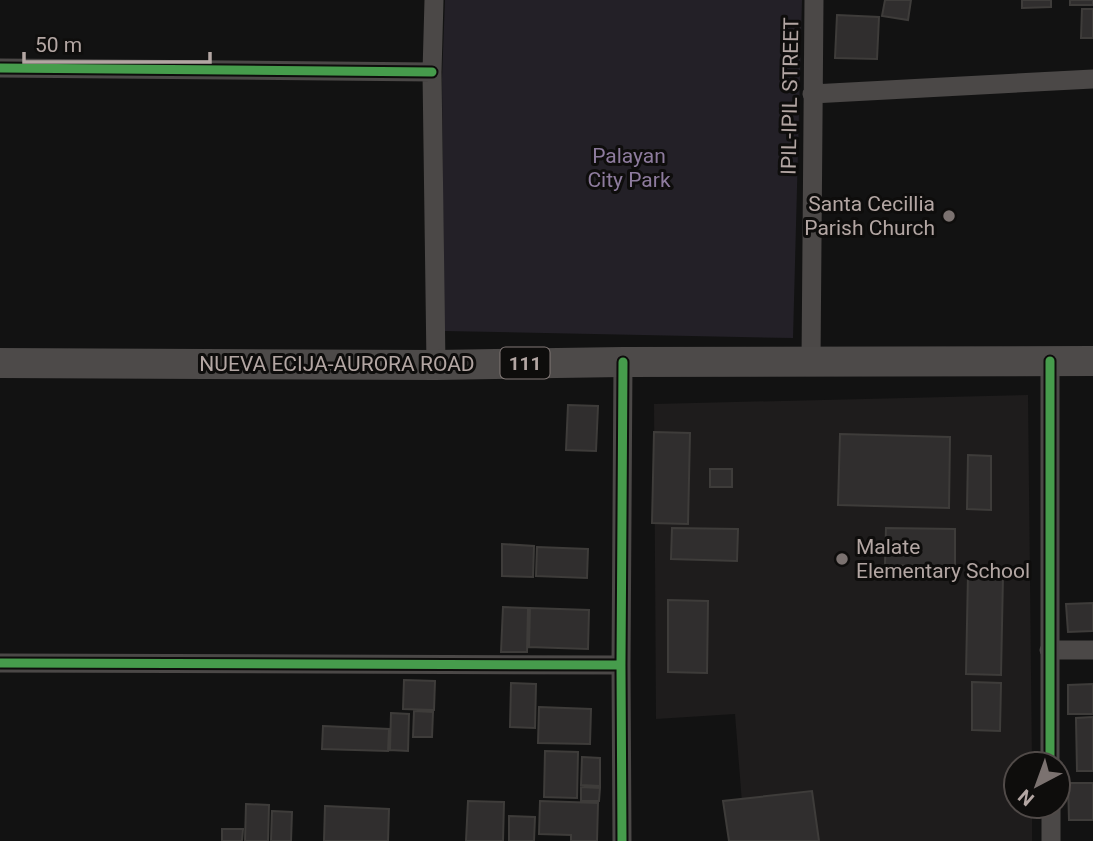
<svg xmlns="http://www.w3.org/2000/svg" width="1093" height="841" viewBox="0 0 1093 841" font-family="Roboto,sans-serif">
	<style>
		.built { fill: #1e1c1c }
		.green { fill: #232027 }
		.building { fill: #302e2e; stroke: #3e3c3a; stroke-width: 2 }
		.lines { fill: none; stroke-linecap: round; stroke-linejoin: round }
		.minor { stroke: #4b4847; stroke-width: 19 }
		.primary { stroke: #4d4a49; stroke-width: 30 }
		.cycleway-casing { stroke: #0e0d0c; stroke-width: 13 }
		.cycleway { stroke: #469c4c; stroke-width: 9 }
		.poi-dot { fill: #7b7270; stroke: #0e0d0c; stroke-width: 2.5 }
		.labels { text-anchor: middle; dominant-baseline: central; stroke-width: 6; stroke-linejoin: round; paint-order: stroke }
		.shield { fill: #0e0d0c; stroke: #827876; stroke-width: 2 }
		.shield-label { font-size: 19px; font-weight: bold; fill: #b3a6a3 }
		.street-label { font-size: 21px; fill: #b3a6a3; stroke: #0e0d0c }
		.park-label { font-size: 21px; fill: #8d7b9d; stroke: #0e0d0c }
		.poi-label { font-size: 21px; fill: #b3a6a3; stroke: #0e0d0c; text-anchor: end }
	</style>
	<rect width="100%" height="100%" fill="#121212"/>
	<path class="built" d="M 1028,395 L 1032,764 L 1016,764 L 1016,806 L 1032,806 L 1032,841 L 745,841 L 735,714 L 656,719 L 654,404 Z"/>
	<path class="green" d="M 445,0 L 802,0 L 793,338 L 444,331 L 442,78 Z"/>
	<path class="building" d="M 885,0 L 911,0 L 908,20 L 882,16 Z
		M 1022,0 L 1051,0 L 1051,7 L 1022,8 Z
		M 1070,0 L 1093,0 L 1093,5 L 1070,5 Z
		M 1082,9 L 1093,9 L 1093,38 L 1081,38 Z
		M 837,15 L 879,17 L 877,59 L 835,58 Z
		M 568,405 L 598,406 L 596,451 L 566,450 Z
		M 654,432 L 690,433 L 688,524 L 652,523 Z
		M 840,434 L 950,437 L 949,508 L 838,505 Z
		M 968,455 L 991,456 L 991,510 L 967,509 Z
		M 710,469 L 732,469 L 732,487 L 710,487 Z
		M 672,528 L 738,529 L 737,561 L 671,559 Z
		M 886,528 L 955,529 L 955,567 L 885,565 Z
		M 502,544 L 534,546 L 533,577 L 502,576 Z
		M 537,547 L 588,549 L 587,578 L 536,576 Z
		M 968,574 L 1003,575 L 1001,675 L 966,674 Z
		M 668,600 L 708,601 L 707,673 L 668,672 Z
		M 1093,603 L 1093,631 L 1068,632 L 1066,604 Z
		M 503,607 L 528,608 L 527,652 L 501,652 Z
		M 530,608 L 589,610 L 588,649 L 529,647 Z
		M 404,680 L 435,681 L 434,710 L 403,709 Z
		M 972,682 L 1001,683 L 1000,731 L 972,730 Z
		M 511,683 L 536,684 L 535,728 L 510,727 Z
		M 1093,684 L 1093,714 L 1068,714 L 1068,685 Z
		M 539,707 L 591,709 L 590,744 L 538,743 Z
		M 414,711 L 433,712 L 432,737 L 413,737 Z
		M 391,713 L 409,714 L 408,751 L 390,750 Z
		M 1093,717 L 1093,771 L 1077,771 L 1076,718 Z
		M 323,726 L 389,729 L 388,751 L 322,749 Z
		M 545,751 L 578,752 L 577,798 L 544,797 Z
		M 582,757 L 600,758 L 600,786 L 581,785 Z
		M 1068,783 L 1093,783 L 1093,820 L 1069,820 Z
		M 581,787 L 600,788 L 599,801 L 581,801 Z
		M 812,791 L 819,841 L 729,841 L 723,801 Z
		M 468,801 L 504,802 L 503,841 L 466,841 Z
		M 540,801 L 598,803 L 597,841 L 571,841 L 571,835 L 539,834 Z
		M 246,804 L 269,805 L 268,841 L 245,841 Z
		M 325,806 L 389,809 L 388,841 L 324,841 Z
		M 272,811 L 292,812 L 291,841 L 271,841 Z
		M 509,816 L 535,817 L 534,841 L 509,841 Z
		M 222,829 L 243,829 L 242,841 L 222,841 Z"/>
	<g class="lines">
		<path class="minor" d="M 434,0 L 432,72 L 436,365
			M 0,68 L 432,72
			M 812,94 L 1093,79
			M 1050,361 L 1050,764
			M 811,362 L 814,0
			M 1049,650 L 1093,650
			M 0,663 L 621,665
			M 1051,806 L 1051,841
			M 622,841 L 621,665 L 623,362"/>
		<path class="primary" d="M 0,363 L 436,365 L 623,362 L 1093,361"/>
		<g class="cycleway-casing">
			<path id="cycleway" d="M 0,68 L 432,72
				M 1050,361 L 1050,764
				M 0,663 L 621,665
				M 622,841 L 621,665 L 623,362"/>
		</g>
		<use href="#cycleway" class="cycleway"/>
	</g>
	<g class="poi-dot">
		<circle cx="949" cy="216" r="7"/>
		<circle cx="842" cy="559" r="7"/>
	</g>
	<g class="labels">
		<rect class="shield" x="500.5" y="347.5" width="49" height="31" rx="5"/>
		<g class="shield-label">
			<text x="525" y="363">111</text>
		</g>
		<g class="street-label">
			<text transform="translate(790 96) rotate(-89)">IPIL-IPIL STREET</text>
			<text x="337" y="364">NUEVA ECIJA-AURORA ROAD</text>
		</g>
		<g class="park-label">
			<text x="629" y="156">Palayan<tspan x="629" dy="24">City Park</tspan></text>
		</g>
		<g class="poi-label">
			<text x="935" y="204">Santa Cecillia<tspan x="935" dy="24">Parish Church</tspan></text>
			<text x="856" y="547" text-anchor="start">Malate<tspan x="856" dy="24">Elementary School</tspan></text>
		</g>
	</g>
	<g transform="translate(1037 785) rotate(221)"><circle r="33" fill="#0e0d0c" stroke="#504a48" stroke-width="2"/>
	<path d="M0-5L12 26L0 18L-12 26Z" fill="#7b7270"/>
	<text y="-10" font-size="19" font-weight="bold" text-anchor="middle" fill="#b3a6a3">N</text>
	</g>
	<path d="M24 52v10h186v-10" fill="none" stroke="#b3a6a3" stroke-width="3.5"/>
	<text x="35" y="52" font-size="21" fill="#b3a6a3" stroke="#0e0d0c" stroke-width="5" paint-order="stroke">50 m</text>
</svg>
